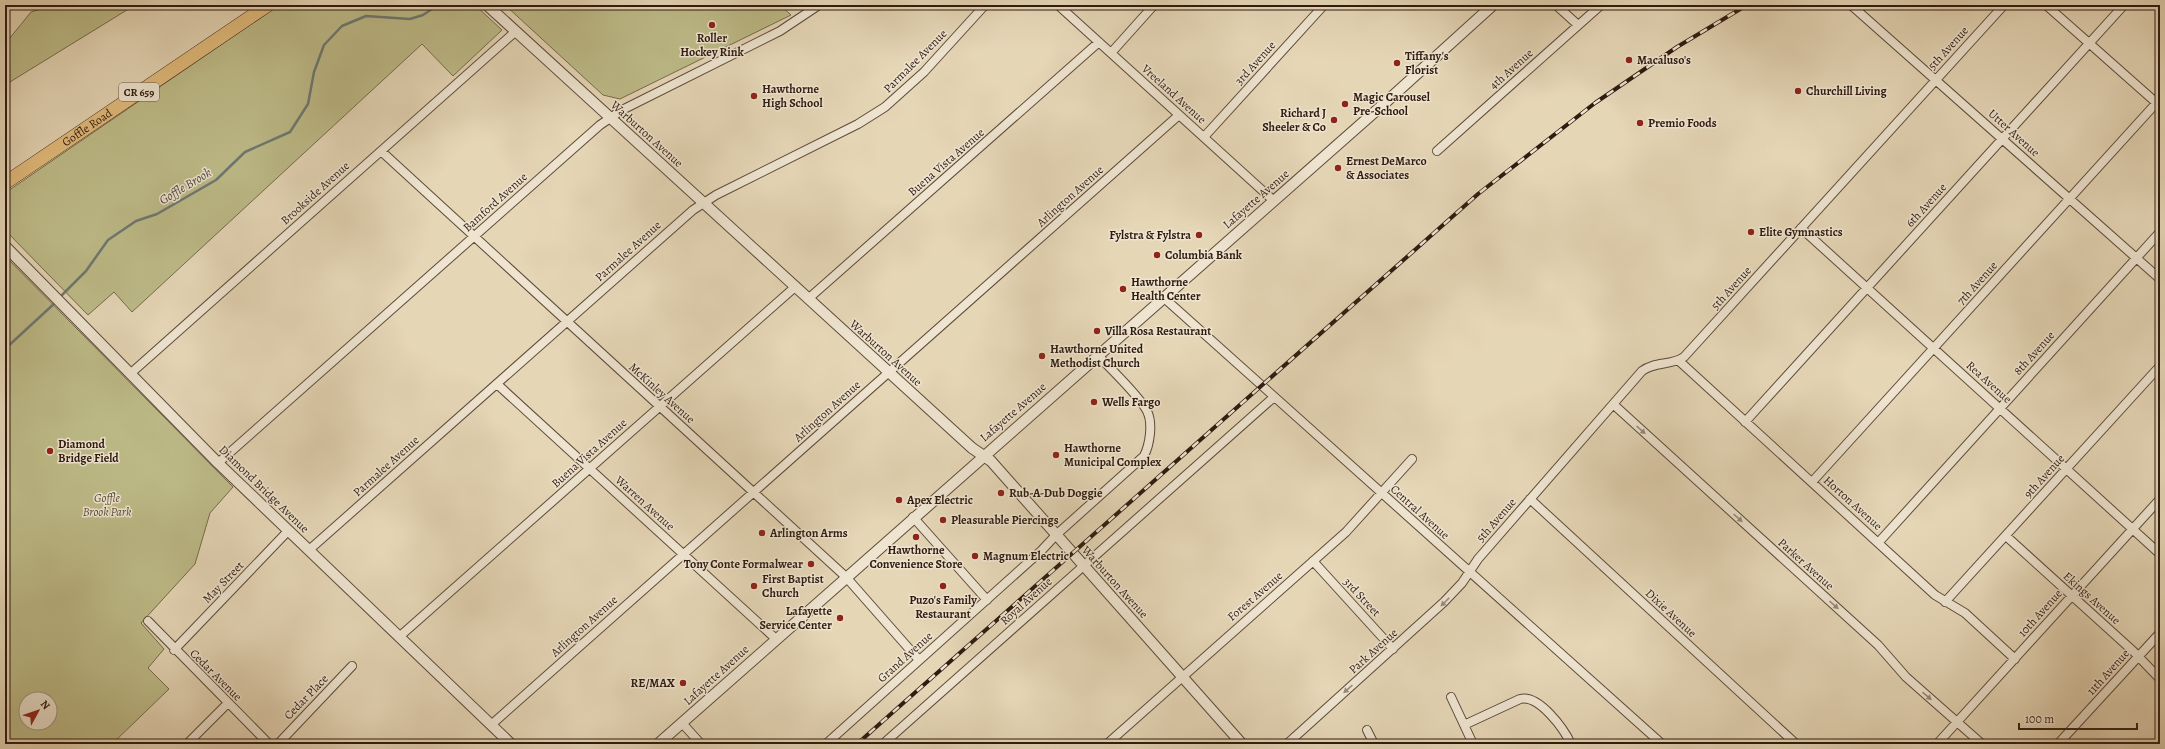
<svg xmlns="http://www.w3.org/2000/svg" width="2165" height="749" viewBox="0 0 2165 749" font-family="Alegreya,serif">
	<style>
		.green { fill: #bdbb88; stroke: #766b4c; fill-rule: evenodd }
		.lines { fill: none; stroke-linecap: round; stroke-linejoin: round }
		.stream { stroke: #6e7974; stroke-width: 2.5 }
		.minor-casing { stroke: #5c4a3a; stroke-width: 10 }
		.tertiary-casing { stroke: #5c4a3a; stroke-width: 12 }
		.primary-casing { stroke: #2f1b10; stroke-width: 14 }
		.minor { stroke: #eee4d0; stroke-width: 8 }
		.tertiary { stroke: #eee4d0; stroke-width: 10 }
		.primary { stroke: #e2bb7b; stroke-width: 13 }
		.rail-casing { stroke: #2f1b10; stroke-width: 4 }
		.rail { stroke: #eee4d0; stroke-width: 2.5; stroke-dasharray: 8; stroke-linecap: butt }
		.oneway { fill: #988a7a }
		.poi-dot { fill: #8f2418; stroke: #eee4d0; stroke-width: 1.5 }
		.labels { text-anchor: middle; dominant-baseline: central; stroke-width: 3; stroke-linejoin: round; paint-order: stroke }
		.shield { fill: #eee4d0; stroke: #68574a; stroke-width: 1 }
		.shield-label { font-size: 11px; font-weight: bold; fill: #2f1b10 }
		.poi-label { font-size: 12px; font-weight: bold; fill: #2f1b10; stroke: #eee4d0; text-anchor: start }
		.street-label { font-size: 12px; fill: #2f1b10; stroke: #eee4d0 }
		.park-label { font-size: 12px; font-style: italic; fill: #5a4b34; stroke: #eee4d0 }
		.water-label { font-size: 13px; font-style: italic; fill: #4e4a42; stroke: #eee4d0 }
	</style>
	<rect width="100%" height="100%" fill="#e5d6b6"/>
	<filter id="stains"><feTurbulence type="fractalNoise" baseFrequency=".005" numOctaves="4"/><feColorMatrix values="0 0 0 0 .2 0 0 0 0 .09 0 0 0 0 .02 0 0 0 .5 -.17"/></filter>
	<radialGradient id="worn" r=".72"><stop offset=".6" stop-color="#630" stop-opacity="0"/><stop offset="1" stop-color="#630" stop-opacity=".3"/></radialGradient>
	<path class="green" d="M 53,5 L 135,5 L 5,85 L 5,44 L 31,12 Z
		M 279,5 L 475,5 L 502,30 L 453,76 L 422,44 L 132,312 L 114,292 L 88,315 L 5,230 L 5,193 Z
		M 505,5 L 780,5 L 791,15 L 620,99 L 603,95 Z
		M 5,256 L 233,487 L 210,513 L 195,564 L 141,623 L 164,649 L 148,668 L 169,689 L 112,744 L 5,744 ZM 26,699 L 50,699 L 50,723 L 26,723 Z"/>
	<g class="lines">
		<path class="stream" d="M 60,297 L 86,271 L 108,240 L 136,221 L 157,214 L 216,180 L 245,152 L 290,132 L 308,104 L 314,72 L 324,45 L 342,26 L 366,16 L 410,19 L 423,15 L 438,5
			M 5,349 L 57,301"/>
		<g class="minor-casing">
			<path id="minor" d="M 1058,5 L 1274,201
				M 1556,5 L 1578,25
				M 1851,5 L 2160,279
				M 2046,5 L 2160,106
				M 1111,53 L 1154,5
				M 1204,137 L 1324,5
				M 381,151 L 846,577 L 919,660
				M 1437,151 L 1601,5
				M 1801,228 L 2160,554
				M 1163,297 L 1662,744
				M 808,299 L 1099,42
				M 1678,360 L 1935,595 L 1965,613 L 2015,659
				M 130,374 L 516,31
				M 497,384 L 776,639
				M 1613,404 L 1878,645 L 1906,677 L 1982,744
				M 1745,422 L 2124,5
				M 218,463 L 600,125 L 622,110 L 780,31 L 819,5
				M 1812,482 L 2160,99
				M 1530,499 L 1796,744
				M 913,517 L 987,600
				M 2006,536 L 2133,651 L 2160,679
				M 1878,543 L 2160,232
				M 309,550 L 693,210 L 716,195 L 858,124 L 885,107 L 924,72 L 985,5
				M 1313,561 L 1393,649
				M 1945,602 L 2160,366
				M 148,621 L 269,744
				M 399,637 L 795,287
				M 174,650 L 288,531
				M 1451,697 L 1473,744
				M 682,723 L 701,744
				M 491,725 L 1179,115
				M 1464,725 L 1520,699 C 1539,694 1564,729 1571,744
				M 1367,730 L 1374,744
				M 187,744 L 228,703
				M 278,744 L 352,666
				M 826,744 L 1041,551 L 1056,535 L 1144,456 C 1150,444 1153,423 1147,411 C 1138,394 1111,370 1098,355
				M 883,744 L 1274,397
				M 1107,744 L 1346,532 L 1412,459
				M 1287,744 L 1444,602 L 1462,583 L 1478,559 L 1642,371 C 1655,361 1671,366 1684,357 L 2004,5
				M 1937,744 L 2160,499
				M 2058,744 L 2160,633"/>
		</g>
		<g class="tertiary-casing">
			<path id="tertiary" d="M 487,5 L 972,448 L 991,461 L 1242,744
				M 5,246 L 218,463 L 511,744
				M 658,744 L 1386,102 L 1493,5"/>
		</g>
		<g class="primary-casing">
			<g id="primary">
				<path id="s1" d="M 5,183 L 268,5"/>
			</g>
		</g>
		<use href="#minor" class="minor"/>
		<use href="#tertiary" class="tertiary"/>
		<use href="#primary" class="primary"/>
		<g class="rail-casing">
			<path id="rail" d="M 857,744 L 1478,194 L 1595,103 L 1677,47 L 1747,5"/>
		</g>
		<use href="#rail" class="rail"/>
	</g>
	<defs><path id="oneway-solid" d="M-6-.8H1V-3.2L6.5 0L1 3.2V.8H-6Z"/></defs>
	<g class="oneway">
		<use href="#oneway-solid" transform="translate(1641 430) rotate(42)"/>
		<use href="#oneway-solid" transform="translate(1738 518) rotate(42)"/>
		<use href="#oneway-solid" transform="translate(1445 602) rotate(135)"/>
		<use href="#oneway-solid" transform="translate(1834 605) rotate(42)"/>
		<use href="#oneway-solid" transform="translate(1348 689) rotate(138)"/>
		<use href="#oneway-solid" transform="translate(1927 696) rotate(41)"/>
	</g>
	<g class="poi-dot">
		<circle cx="712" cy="25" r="4"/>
		<circle cx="1629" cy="60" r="4"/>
		<circle cx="1397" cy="63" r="4"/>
		<circle cx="1798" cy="91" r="4"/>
		<circle cx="754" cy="96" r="4"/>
		<circle cx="1345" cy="104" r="4"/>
		<circle cx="1334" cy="120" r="4"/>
		<circle cx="1640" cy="123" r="4"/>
		<circle cx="1338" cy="168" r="4"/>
		<circle cx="1751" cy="232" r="4"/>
		<circle cx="1199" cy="235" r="4"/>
		<circle cx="1157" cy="255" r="4"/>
		<circle cx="1123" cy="289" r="4"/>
		<circle cx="1097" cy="331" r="4"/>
		<circle cx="1042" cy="356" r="4"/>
		<circle cx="1094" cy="402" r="4"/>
		<circle cx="50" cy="451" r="4"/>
		<circle cx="1056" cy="455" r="4"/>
		<circle cx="1001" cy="493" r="4"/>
		<circle cx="899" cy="500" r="4"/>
		<circle cx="943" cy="520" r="4"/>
		<circle cx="762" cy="533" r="4"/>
		<circle cx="916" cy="537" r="4"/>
		<circle cx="975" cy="556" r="4"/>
		<circle cx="811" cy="564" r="4"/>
		<circle cx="754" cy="586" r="4"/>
		<circle cx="943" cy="586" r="4"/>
		<circle cx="840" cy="618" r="4"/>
		<circle cx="683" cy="683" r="4"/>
	</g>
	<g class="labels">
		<rect class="shield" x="119" y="83" width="40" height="18" rx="3"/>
		<g class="shield-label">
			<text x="139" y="92">CR 659</text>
		</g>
		<g class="poi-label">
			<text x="712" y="38" text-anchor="middle">Roller<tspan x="712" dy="14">Hockey Rink</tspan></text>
			<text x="1405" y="56">Tiffany's<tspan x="1405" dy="14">Florist</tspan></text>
			<text x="1637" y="60">Macaluso's</text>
			<text x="762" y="89">Hawthorne<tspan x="762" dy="14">High School</tspan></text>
			<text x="1806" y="91">Churchill Living</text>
			<text x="1353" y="97">Magic Carousel<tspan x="1353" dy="14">Pre-School</tspan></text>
			<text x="1326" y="113" text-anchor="end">Richard J<tspan x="1326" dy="14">Sheeler &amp; Co</tspan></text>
			<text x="1648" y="123">Premio Foods</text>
			<text x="1346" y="161">Ernest DeMarco<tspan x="1346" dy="14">&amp; Associates</tspan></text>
			<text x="1759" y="232">Elite Gymnastics</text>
			<text x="1191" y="235" text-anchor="end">Fylstra &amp; Fylstra</text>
			<text x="1165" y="255">Columbia Bank</text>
			<text x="1131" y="282">Hawthorne<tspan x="1131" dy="14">Health Center</tspan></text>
			<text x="1105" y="331">Villa Rosa Restaurant</text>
			<text x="1050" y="349">Hawthorne United<tspan x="1050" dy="14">Methodist Church</tspan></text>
			<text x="1102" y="402">Wells Fargo</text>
			<text x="58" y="444">Diamond<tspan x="58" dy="14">Bridge Field</tspan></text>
			<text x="1064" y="448">Hawthorne<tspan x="1064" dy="14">Municipal Complex</tspan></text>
			<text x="1009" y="493">Rub-A-Dub Doggie</text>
			<text x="907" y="500">Apex Electric</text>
			<text x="951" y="520">Pleasurable Piercings</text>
			<text x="770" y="533">Arlington Arms</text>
			<text x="916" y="550" text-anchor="middle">Hawthorne<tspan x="916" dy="14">Convenience Store</tspan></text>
			<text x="983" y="556">Magnum Electric</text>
			<text x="803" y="564" text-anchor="end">Tony Conte Formalwear</text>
			<text x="762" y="579">First Baptist<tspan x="762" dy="14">Church</tspan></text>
			<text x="943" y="600" text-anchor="middle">Puzo's Family<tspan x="943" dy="14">Restaurant</tspan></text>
			<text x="832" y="611" text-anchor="end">Lafayette<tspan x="832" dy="14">Service Center</tspan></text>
			<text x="675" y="683" text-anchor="end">RE/MAX</text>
		</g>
		<g class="street-label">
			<text transform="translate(1948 48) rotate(-48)">5th Avenue</text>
			<text transform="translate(915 61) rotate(-45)">Parmalee Avenue</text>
			<text transform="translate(1255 63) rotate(-48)">3rd Avenue</text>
			<text transform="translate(1511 69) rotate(-42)">4th Avenue</text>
			<text transform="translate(1174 94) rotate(42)">Vreeland Avenue</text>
			<text stroke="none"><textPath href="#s1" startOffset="99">Goffle Road</textPath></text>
			<text transform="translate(2014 133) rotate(42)">Utter Avenue</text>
			<text transform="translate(647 134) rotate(42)">Warburton Avenue</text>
			<text transform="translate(946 162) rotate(-41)">Buena Vista Avenue</text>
			<text transform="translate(315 193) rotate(-42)">Brookside Avenue</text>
			<text transform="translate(1070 196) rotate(-42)">Arlington Avenue</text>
			<text transform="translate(1256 199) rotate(-41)">Lafayette Avenue</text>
			<text transform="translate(495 202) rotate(-42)">Bamford Avenue</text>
			<text transform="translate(1926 205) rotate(-48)">6th Avenue</text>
			<text transform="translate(628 251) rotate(-42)">Parmalee Avenue</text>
			<text transform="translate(1977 283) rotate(-48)">7th Avenue</text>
			<text transform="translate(1731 288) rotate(-48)">5th Avenue</text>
			<text transform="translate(886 353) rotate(42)">Warburton Avenue</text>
			<text transform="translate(2034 353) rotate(-48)">8th Avenue</text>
			<text transform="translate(1989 382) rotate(42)">Rea Avenue</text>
			<text transform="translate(662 393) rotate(42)">McKinley Avenue</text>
			<text transform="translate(827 411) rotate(-42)">Arlington Avenue</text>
			<text transform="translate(1013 412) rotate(-41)">Lafayette Avenue</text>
			<text transform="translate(589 453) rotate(-42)">Buena Vista Avenue</text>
			<text transform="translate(386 466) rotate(-42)">Parmalee Avenue</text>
			<text transform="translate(2044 476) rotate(-48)">9th Avenue</text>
			<text transform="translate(264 489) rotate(44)">Diamond Bridge Avenue</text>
			<text transform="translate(645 503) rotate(42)">Warren Avenue</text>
			<text transform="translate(1853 503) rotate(42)">Horton Avenue</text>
			<text transform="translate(1420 512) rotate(42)">Central Avenue</text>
			<text transform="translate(1496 520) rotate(-49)">5th Avenue</text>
			<text transform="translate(1806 564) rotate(42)">Parker Avenue</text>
			<text transform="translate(223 582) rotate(-46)">May Street</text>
			<text transform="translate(1115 582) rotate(48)">Warburton Avenue</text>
			<text transform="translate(1255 596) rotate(-41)">Forest Avenue</text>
			<text transform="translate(1362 597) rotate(47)">3rd Street</text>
			<text transform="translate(2092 598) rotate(42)">Ekings Avenue</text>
			<text transform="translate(1026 601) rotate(-42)">Royal Avenue</text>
			<text transform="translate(1671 613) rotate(43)">Dixie Avenue</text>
			<text transform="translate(2040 613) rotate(-48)">10th Avenue</text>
			<text transform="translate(584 626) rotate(-42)">Arlington Avenue</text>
			<text transform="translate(1373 651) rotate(-42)">Park Avenue</text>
			<text transform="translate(905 657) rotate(-42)">Grand Avenue</text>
			<text transform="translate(2108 672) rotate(-48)">11th Avenue</text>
			<text transform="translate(216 675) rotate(45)">Cedar Avenue</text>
			<text transform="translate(716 675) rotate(-42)">Lafayette Avenue</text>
			<text transform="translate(306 697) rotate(-46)">Cedar Place</text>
		</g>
		<g class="park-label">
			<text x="107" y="498">Goffle<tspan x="107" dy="14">Brook Park</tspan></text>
		</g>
		<g class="water-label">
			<text transform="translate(185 186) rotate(-31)">Goffle Brook</text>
		</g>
	</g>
	<rect width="2165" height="749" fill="none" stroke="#e5d6b6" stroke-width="20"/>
	<rect x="6" y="6" width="2153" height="737" fill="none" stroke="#2f1b10" stroke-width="2"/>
	<rect x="10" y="10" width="2145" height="729" fill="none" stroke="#2f1b10"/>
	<g transform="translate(38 711) rotate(50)"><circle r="19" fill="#eee4d0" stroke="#a29483"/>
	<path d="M0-3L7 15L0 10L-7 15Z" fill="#8f2418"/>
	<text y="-6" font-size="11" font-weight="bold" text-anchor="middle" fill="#2f1b10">N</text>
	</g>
	<path d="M2019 723v6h118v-6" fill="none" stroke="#2f1b10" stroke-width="2"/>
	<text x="2025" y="723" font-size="12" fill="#2f1b10" stroke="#eee4d0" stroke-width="3" paint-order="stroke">100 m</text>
	<rect width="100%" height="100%" filter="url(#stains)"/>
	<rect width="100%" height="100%" fill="url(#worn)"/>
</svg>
